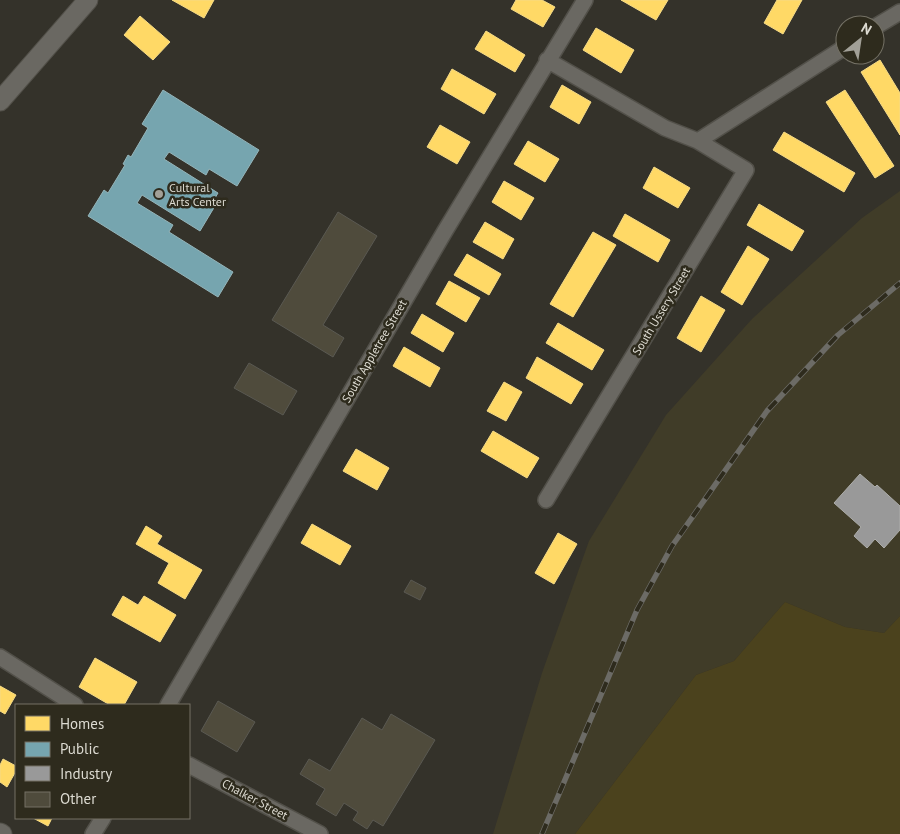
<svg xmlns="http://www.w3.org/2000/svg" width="900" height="834" viewBox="0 0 900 834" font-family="'PT Sans',sans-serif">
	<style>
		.built { fill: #403c28 }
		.green { fill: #4b421d }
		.homes { fill: #ffd966; stroke: #f5da86 }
		.public { fill: #76a5af; stroke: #95b5ba }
		.industry { fill: #999; stroke: #adadaa }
		.building { fill: #4f4b3c; stroke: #5a5952 }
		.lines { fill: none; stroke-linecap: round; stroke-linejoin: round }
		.minor-casing { stroke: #525049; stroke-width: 18 }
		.tertiary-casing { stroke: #525049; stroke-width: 21 }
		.minor { stroke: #6a6862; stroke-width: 15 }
		.tertiary { stroke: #6a6862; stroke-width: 19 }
		.rail-casing { stroke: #6c6b66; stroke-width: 5.5 }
		.rail { stroke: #2e2b1d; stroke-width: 4; stroke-dasharray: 11; stroke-linecap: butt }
		.poi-dot { fill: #a2a097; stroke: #2e2b1d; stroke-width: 2 }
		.labels { text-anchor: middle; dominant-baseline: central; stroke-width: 5; stroke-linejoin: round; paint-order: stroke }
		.poi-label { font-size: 12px; fill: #dddbd2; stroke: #2e2b1d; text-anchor: start }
		.street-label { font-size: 12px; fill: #dddbd2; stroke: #2e2b1d }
	</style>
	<rect width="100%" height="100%" fill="#34322a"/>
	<path class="built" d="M 900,191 L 900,616 L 884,633 L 845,627 L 785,602 L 734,661 L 696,675 L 575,834 L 493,834 L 542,673 L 589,541 L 666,415 L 752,319 L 862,218 Z"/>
	<path class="green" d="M 785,602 L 845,627 L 884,633 L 900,616 L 900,834 L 575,834 L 696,675 L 734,661 Z"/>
	<path class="homes" d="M 172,0 L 214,0 L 204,18 Z
		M 516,0 L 542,0 L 555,7 L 543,27 L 511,9 Z
		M 621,0 L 668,0 L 656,20 Z
		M 777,0 L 802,0 L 783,34 L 764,23 Z
		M 140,16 L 170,42 L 153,60 L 124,35 Z
		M 596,28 L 634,50 L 621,73 L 583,50 Z
		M 486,31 L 525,55 L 515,72 L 475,49 Z
		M 880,60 L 900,93 L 900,135 L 861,72 Z
		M 452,69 L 496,94 L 484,114 L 441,89 Z
		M 562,85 L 591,102 L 579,124 L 550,107 Z
		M 845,90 L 894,166 L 875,178 L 826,102 Z
		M 440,125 L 470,142 L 457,164 L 427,147 Z
		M 784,132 L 855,173 L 844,192 L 773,150 Z
		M 528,141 L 559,159 L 545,182 L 514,164 Z
		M 654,167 L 690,188 L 678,208 L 643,188 Z
		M 504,181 L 534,198 L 521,220 L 492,202 Z
		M 759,204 L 804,231 L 792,251 L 747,225 Z
		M 625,214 L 670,240 L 658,262 L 613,236 Z
		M 485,222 L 514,239 L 503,259 L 473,242 Z
		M 593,232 L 616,245 L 573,317 L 550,304 Z
		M 748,246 L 769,259 L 742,305 L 721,292 Z
		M 467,254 L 501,274 L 489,295 L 454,275 Z
		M 449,281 L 480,298 L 466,322 L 436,304 Z
		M 701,296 L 725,310 L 701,352 L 677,338 Z
		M 422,314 L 454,333 L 443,352 L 411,333 Z
		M 558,323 L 604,350 L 592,370 L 546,343 Z
		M 404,347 L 440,368 L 430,387 L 393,366 Z
		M 537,357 L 583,384 L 571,404 L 526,378 Z
		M 504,382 L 522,392 L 506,421 L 487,411 Z
		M 493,431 L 539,458 L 527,478 L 481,451 Z
		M 356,449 L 389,468 L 377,490 L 343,471 Z
		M 312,524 L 351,546 L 340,565 L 301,543 Z
		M 146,526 L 162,536 L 157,544 L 202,570 L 185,599 L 158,583 L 169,563 L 136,544 Z
		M 558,533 L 577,544 L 554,584 L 535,573 Z
		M 123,596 L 138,605 L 144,596 L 176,615 L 160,642 L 112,615 Z
		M 95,658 L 137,682 L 124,705 L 110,705 L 79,687 Z
		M 0,686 L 16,695 L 5,714 L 0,711 Z
		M 3,759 L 16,766 L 16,771 L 7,787 L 0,782 L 0,765 Z
		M 33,818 L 52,818 L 48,826 Z"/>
	<path class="public" d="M 163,90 L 259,150 L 237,186 L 209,169 L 206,175 L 169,152 L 164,159 L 218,193 L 215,198 L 218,201 L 200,231 L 142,195 L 137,203 L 173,225 L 169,232 L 233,272 L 218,297 L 88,216 L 104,190 L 108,193 L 125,165 L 123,164 L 128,155 L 131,157 L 148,128 L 142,124 Z"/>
	<path class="industry" d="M 860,474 L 875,487 L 877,485 L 900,506 L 900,530 L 884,548 L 875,539 L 867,548 L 854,536 L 861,527 L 834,503 Z"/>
	<path class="building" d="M 338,212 L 377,236 L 323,325 L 344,338 L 333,357 L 272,320 Z
		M 249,363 L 297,391 L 283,415 L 234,388 Z
		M 411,580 L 426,588 L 420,600 L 404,592 Z
		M 218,701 L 255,722 L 237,752 L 201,731 Z
		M 391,714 L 435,740 L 383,826 L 373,820 L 367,829 L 353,820 L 358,812 L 344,803 L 336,816 L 316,804 L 325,789 L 300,774 L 309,759 L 330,771 L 362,718 L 382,730 Z"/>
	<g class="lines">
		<g class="minor-casing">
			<path id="minor" d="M 875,27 L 900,12
				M 698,141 L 845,47
				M 546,500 L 746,170 L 698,141 L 665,128 L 547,60
				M 0,657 L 75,705
				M 168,705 L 445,231 L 585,0
				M 189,765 L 320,834
				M 93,834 L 103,818"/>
		</g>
		<g class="tertiary-casing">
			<path id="tertiary" d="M 0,101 L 88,0
				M 0,833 L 2,834"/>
		</g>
		<use href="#minor" class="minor"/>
		<use href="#tertiary" class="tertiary"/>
		<g class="rail-casing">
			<path id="rail" d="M 542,834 L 637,610 L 672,546 L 767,411 L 838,335 L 900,283"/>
		</g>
		<use href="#rail" class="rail"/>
	</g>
	<circle class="poi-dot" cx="159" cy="194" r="5"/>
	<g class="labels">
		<g class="poi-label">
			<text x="169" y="187">Cultural<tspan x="169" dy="14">Arts Center</tspan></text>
		</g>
		<g class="street-label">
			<text transform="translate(661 311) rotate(-59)">South Ussery Street</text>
			<text transform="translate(374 351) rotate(-60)">South Appletree Street</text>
			<text transform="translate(255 799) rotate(28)">Chalker Street</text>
		</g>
	</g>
	<rect x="15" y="704" width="175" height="115" fill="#2e2b1d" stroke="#747165"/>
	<rect x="25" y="716" width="25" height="15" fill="#ffd966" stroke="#747165"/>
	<text x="60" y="729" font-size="15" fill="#dddbd2">Homes</text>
	<rect x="25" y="742" width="25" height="15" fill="#76a5af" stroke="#747165"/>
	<text x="60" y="754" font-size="15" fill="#dddbd2">Public</text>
	<rect x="25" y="766" width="25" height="15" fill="#999999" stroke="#747165"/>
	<text x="60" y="779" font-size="15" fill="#dddbd2">Industry</text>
	<rect x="25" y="792" width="25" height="15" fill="#4f4b3c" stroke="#747165"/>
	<text x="60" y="804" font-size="15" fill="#dddbd2">Other</text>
	<g transform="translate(860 40) rotate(30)"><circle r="24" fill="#2e2b1d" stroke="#747165"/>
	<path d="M0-4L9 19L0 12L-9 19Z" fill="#a2a097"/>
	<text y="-8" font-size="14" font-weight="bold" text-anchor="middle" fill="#dddbd2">N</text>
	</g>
</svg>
